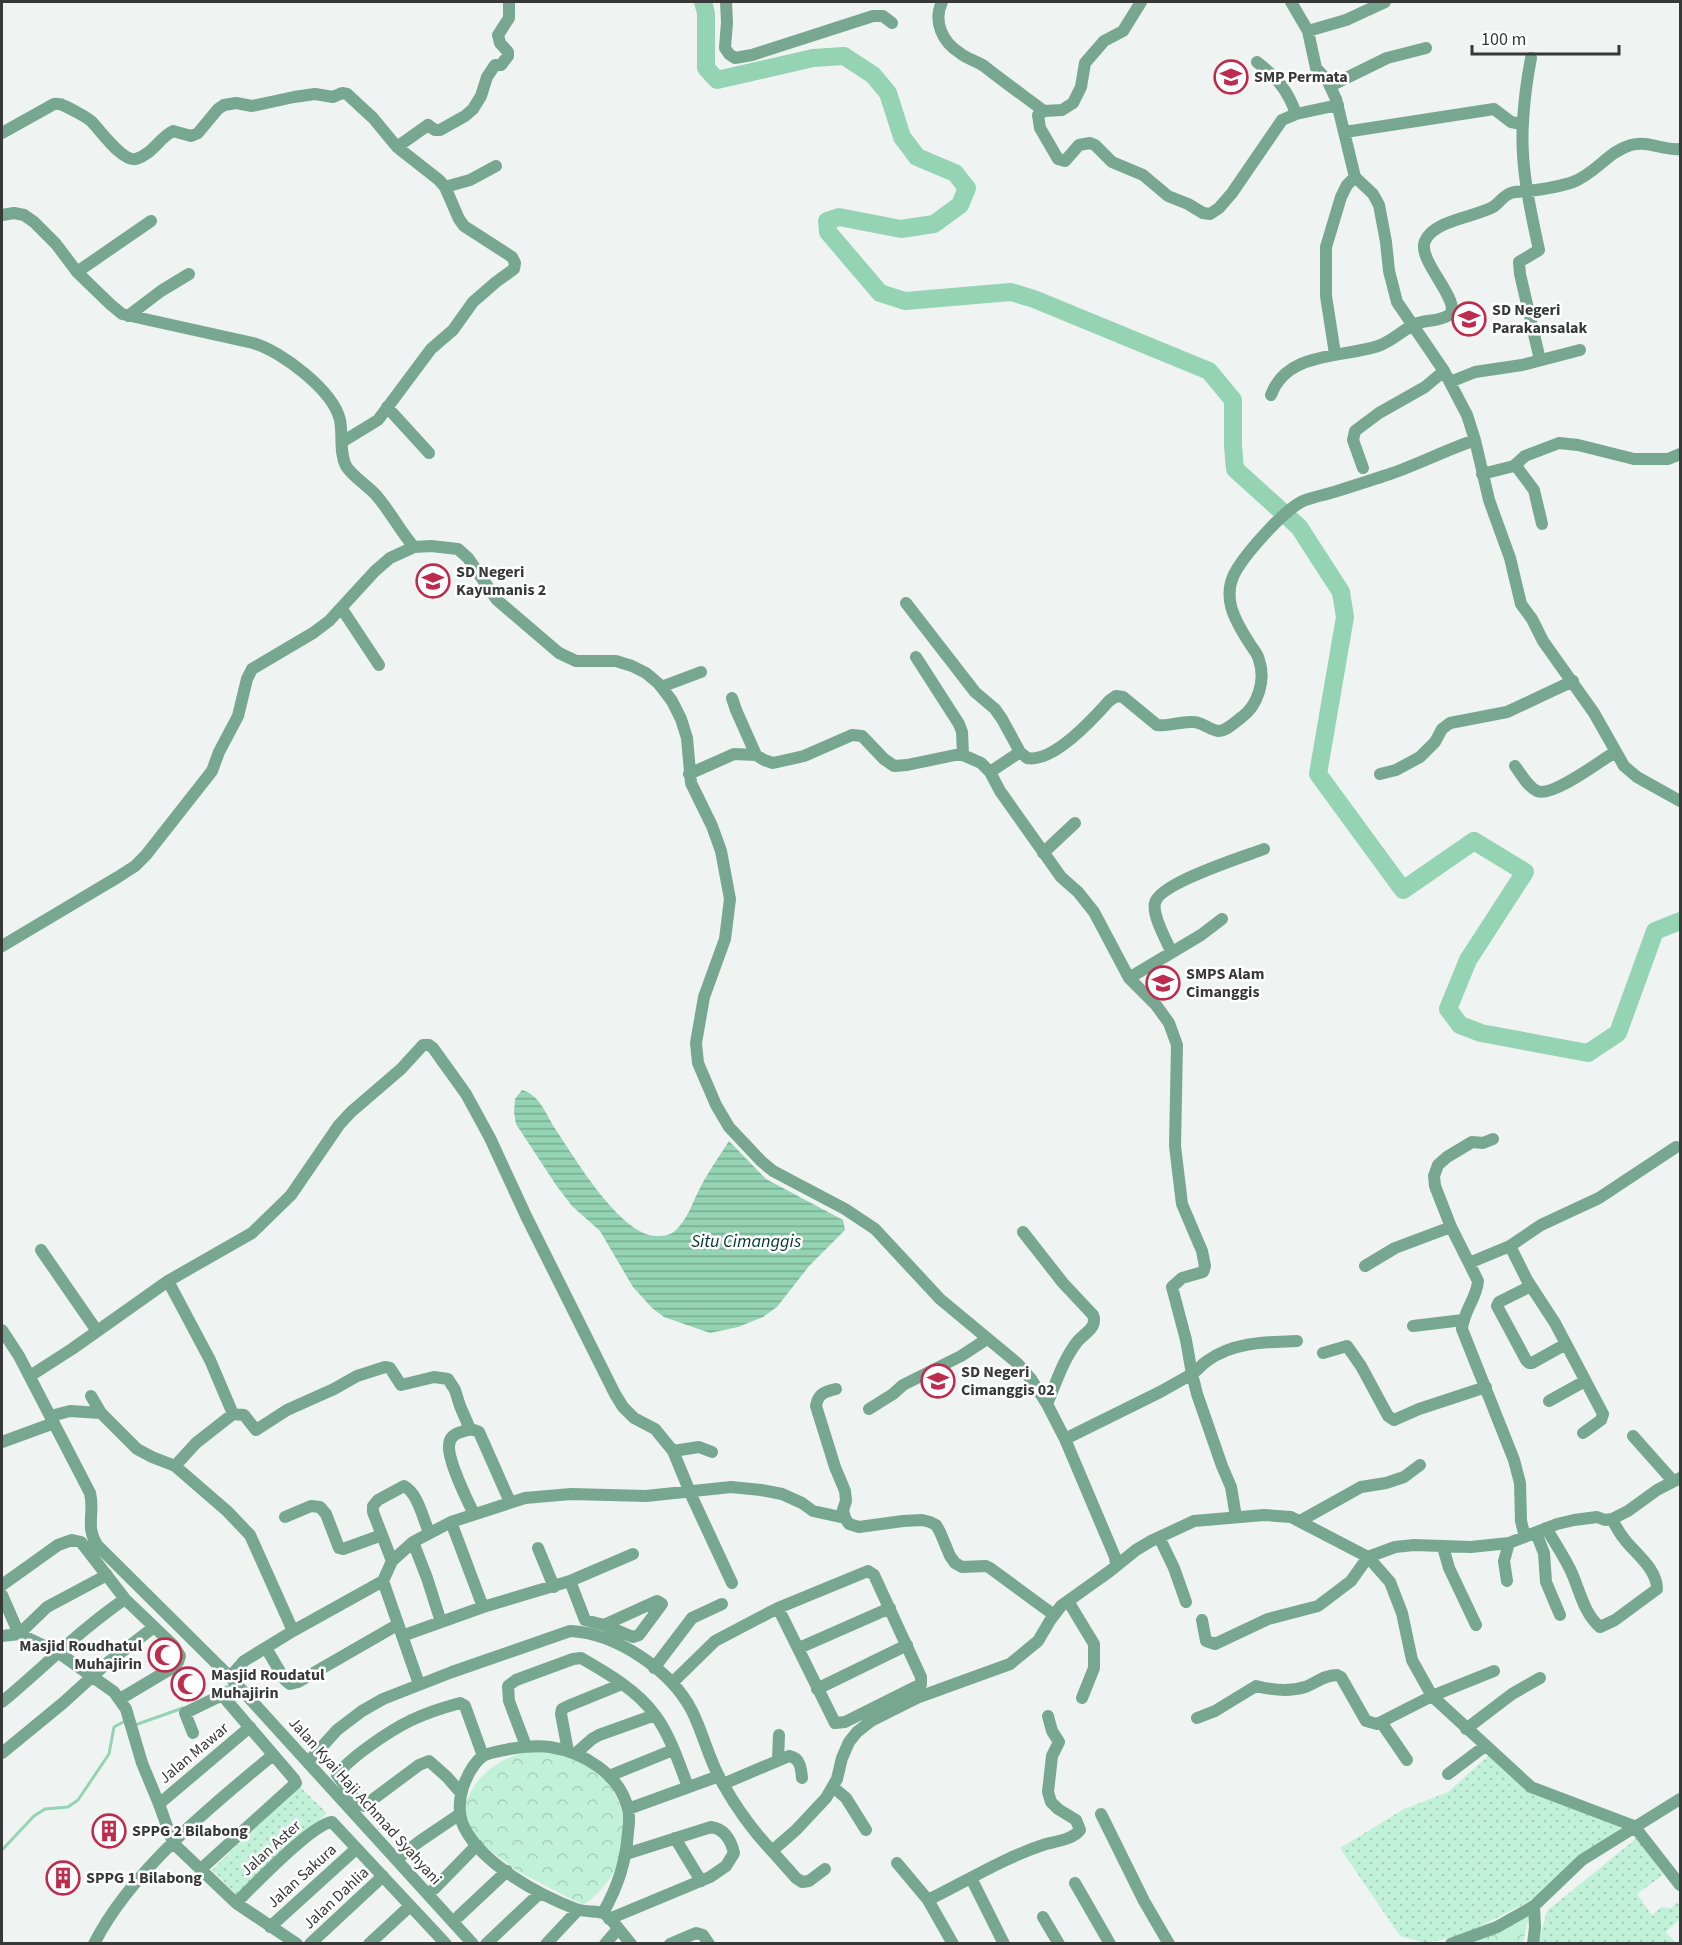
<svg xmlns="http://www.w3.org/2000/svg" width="1682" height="1945" viewBox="0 0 1682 1945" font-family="'Source Sans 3',sans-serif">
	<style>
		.grass { fill: url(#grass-dots) }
		.park { fill: url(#park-crowns) }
		.water { fill: url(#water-rules) }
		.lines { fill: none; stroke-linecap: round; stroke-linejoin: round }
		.stream { stroke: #94d3b4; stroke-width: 3 }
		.river { stroke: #94d3b4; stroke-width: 18 }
		.minor { stroke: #77a790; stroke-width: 12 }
		.labels { text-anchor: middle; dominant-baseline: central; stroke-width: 5; stroke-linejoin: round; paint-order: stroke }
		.poi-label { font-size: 16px; font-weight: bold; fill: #373938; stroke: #fff; text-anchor: start }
		.street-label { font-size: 16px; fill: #373938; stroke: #fff }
		.water-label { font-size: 18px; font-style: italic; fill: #013825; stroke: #fff }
	</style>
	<defs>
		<pattern id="grass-dots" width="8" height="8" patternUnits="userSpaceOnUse" patternTransform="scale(1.5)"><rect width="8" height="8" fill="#c2f1d9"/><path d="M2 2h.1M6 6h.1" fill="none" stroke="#a7cfbb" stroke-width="1.8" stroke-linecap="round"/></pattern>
		<pattern id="park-crowns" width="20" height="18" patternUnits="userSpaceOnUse" patternTransform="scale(1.5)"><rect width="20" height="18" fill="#c2f1d9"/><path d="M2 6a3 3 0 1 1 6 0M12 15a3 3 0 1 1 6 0" fill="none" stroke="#a7cfbb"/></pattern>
		<pattern id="water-rules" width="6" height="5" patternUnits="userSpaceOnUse" patternTransform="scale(1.5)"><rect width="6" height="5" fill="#94d3b4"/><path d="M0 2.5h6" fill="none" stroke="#7aac93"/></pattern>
	</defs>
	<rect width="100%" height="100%" fill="#eff3f1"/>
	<path class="grass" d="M 1489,1755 L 1542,1795 L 1623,1826 L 1530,1901 L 1461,1936 L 1425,1943 L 1400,1936 L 1340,1848 L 1404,1809 L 1448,1792 Z
		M 299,1786 L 327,1813 L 237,1895 L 212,1870 Z
		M 1638,1837 L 1663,1875 L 1637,1894 L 1652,1915 L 1661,1907 L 1671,1908 L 1677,1902 L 1680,1906 L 1680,1919 L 1666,1932 L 1676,1943 L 1538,1944 L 1547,1911 Z"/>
	<path class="park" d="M 539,1750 C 551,1753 575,1755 584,1761 C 640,1799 637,1868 583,1905 L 517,1871 L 473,1837 L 462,1812 C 475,1773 499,1756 539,1750 Z
		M 1529,1915 L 1523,1943 L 1473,1943 Z"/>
	<path class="water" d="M 522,1090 C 539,1094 546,1114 554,1127 C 573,1155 621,1238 658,1236 C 664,1236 670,1235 675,1231 C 688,1219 692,1203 700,1188 C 708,1172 719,1157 729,1141 L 766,1179 L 843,1220 L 845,1230 L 809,1266 L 777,1307 L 763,1317 L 738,1327 L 710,1333 L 664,1317 L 652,1308 L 633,1287 L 600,1231 L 572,1206 L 556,1185 L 516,1124 L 514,1112 L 515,1099 Z"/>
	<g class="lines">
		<path class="stream" d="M 219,1691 L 232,1684
			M 135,1725 L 183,1708
			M 2,1850 L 34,1816 L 45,1809 L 68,1807 L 78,1800 L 109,1754 L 114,1727 L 125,1721"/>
		<path class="river" d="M 703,2 L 706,13 L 706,68 L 717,80 L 813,58 L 844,56 L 873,75 L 888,93 L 902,137 L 917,157 L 955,173 L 967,188 L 960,205 L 934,224 L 901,229 L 839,217 L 827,221 L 828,232 L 880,293 L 905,301 L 1011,292 L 1034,299 L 1209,371 L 1233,400 L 1233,446 L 1235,469 L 1299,527 L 1341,592 L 1345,617 L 1318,774 L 1403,890 L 1474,841 L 1525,872 L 1468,960 L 1448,1009 L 1460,1025 L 1481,1033 L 1588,1053 L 1618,1033 L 1655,931 L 1680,921"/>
		<path class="minor" d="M 726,2 L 727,22 L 725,48 L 729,54 L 735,58 L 752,55 L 873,16 L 883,16 L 892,23
			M 942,2 C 933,21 942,42 960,53 C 967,59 977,61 984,66 C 1004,82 1024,96 1044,111
			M 1141,2 L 1123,31 L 1104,41 L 1085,63 L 1081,87 L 1073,103 L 1062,110 L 1044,111 L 1038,115 L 1040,128 L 1058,159 L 1065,161 L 1079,145 L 1090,143 L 1095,145 L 1112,162 L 1143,175 L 1168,196 L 1188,204 L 1203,213 L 1210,214 L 1219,208 L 1232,193 L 1282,120 L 1296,114 L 1338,105
			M 1291,2 L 1308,31 L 1316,68 L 1327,80 L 1336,99 L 1355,177 L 1373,194 L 1379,205 L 1386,242 L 1389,271 L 1397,302 L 1444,371 L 1467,415 L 1475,440 L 1489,500 L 1510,558 L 1521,604 L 1532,619 L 1543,641 L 1594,713 L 1624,766 L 1637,777 L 1680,801
			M 1308,31 L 1346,20 L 1385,2
			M 1531,58 C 1527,79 1524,101 1523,122 C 1520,166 1530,208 1539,250 L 1519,262 L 1520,274 L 1540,360
			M 1257,62 C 1276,77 1288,90 1296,114
			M 1330,86 L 1387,58 L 1426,48
			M 1345,132 L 1494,109 L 1511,122 L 1522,124
			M 2,133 L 54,104 C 62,103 64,106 71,109 C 78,113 85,116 91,121 C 101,131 122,162 136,159 C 153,154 159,138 173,131 L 191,136 L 198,133 L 218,109 L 224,105 L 236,103 L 252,106 L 294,97 L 315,94 L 333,97 L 342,93 L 347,94 L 373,118 L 397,147 L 439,180 L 445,187 L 459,219 L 464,226 L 512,257 L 515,263 L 514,269 L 496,282 L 473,302 L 453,330 L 431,349 L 378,420 L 342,442
			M 397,147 L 428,125 L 435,130 L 440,130 L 465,116 L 473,109 L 481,96 L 487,77 L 495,65 L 501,65 L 508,56 L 508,52 L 500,43 L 498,35 L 509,18 L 509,2
			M 445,187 L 470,180 L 496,166
			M 2,215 L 14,213 L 24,215 L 34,222 L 56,244 L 77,272 L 110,304 L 122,314 L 253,343 C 281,351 333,390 340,420 C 343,435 339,452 346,466 C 353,477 367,485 376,495 C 390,511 400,531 414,547
			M 77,272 L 151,221
			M 128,316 L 161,291 L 189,274
			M 1335,354 L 1326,296 L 1326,247 L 1341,197 L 1347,185 L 1355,177
			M 1450,382 L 1475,372 L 1522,365 L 1580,350
			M 1271,395 C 1287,351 1343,358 1378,346 C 1393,341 1404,328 1418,323 C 1427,320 1441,321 1449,315 C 1464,303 1416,260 1425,241 C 1434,220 1475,217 1493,207 C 1499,203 1504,195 1511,193 C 1516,191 1523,192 1529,191 C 1544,189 1559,187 1573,182 C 1595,174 1609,151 1631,145 C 1648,140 1664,151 1680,149
			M 387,407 L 429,453
			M 1516,466 L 1534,490 L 1542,524
			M 1363,468 L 1353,440 L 1355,431 L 1379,413 L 1425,387 L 1444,371
			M 1482,474 L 1514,466 L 1525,456 L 1559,443 L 1578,445 L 1634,459 L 1668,459 L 1680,454
			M 906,603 L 975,692 L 995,709 L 1002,719 L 1020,752 L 990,772
			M 342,609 L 379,665
			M 916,657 L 959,724 L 962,732 L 963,755
			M 661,687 L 701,672
			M 732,698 L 736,710 L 756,755
			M 1020,752 L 1027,758 C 1053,763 1093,719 1109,701 L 1116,696 L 1123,697 L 1157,725 C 1169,727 1180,721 1193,722 C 1202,722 1210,730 1218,731 C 1227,731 1235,722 1242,717 C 1258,705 1266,680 1259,660 C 1258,654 1253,649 1250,644 C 1235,621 1220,596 1237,569 C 1248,551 1284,510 1303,501 C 1313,497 1324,495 1334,492 C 1353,486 1372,480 1390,474 C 1419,464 1446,450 1475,440
			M 1515,766 C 1521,774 1528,787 1537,791 C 1552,798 1600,761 1615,752
			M 689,774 L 734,754 L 756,755 L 764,760 L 773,763 L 804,756 L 852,735 L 862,736 L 884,759 L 894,766 L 907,765 L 955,755 L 963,755 L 981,763 L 990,772 L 1000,791 L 1061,877 L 1078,892 L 1094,912 L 1129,978 L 1156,1005 L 1169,1023 L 1177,1045 L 1175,1146 L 1182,1204 L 1202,1251 L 1205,1266 L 1203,1272 L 1182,1278 L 1172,1287 L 1186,1340 L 1192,1374 L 1160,1392 L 1065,1439
			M 1380,774 L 1396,770 L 1420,757 L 1435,742 L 1442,729 L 1450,723 L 1507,712 L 1573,681
			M 1043,853 L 1075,823
			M 2,946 L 118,877 L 135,866 L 146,855 L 212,771 L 219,752 L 238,716 L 247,679 L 252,669 L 313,633 L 329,621 L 375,571 L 390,558 L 414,547 L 431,546 L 458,549 L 468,558 L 497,600 L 559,653 L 576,661 L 616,661 L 632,666 L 646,673 L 659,684 L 672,701 L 681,719 L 687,738 L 691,783 L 712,826 L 721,851 L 730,899 L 725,939 L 704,997 L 696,1043 L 698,1063 L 716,1105 L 729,1127 L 761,1161 L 773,1171 L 845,1209 L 875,1229 L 940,1299 L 1017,1363 L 1031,1379 L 1047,1404 L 1065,1439 L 1115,1557 L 1116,1565
			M 1171,951 C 1166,940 1152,915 1155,903 C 1159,883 1243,857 1264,849
			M 1129,978 L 1201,935 L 1222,919
			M 1493,1139 L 1483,1143 L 1472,1142 L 1447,1157 L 1438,1165 L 1434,1176 L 1435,1186 L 1451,1227 L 1478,1281 C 1477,1298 1464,1309 1462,1329 L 1514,1460 L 1520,1483 L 1521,1521 L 1525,1537
			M 1023,1232 L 1063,1283 L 1093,1315 C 1098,1328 1084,1333 1077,1342 C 1063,1360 1056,1383 1047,1404
			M 1510,1246 L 1527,1280 L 1555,1323 L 1603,1414 L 1601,1420 L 1583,1433
			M 41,1250 L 97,1331
			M 1469,1263 L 1510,1246 L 1541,1225 L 1599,1198 L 1676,1147
			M 1365,1266 L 1395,1248 L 1451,1227
			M 168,1281 L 210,1360 L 233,1414
			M 1531,1286 L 1499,1302 L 1497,1306 L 1526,1360 L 1529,1363 L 1532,1363 L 1566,1344
			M 1413,1326 L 1463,1320
			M 2,1330 L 19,1356 L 90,1493 C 95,1513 85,1526 97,1545 L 230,1677 L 473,1944
			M 1323,1353 L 1347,1346 L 1361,1366 L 1388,1416 L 1394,1420 L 1419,1409 L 1486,1387
			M 30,1376 L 72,1349 L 168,1281 L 252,1233 L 291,1195 L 339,1125 L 351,1112 L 401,1069 L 423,1045 L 429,1045 L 433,1048 L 466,1094 L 490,1138 L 527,1218 L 615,1394 L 623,1407 L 634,1418 L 655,1429 L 673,1451 L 692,1497 L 732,1583
			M 836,1389 C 825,1392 818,1393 816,1406 L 835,1467 L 845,1491 L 846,1501 L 843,1510 L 845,1518
			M 91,1396 L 101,1413
			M 1549,1401 L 1585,1381
			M 869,1409 L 893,1394 L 903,1385 L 961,1356 L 987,1339
			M 51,1416 L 70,1411 L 101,1413 L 137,1449 L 152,1457 L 175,1466 L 227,1511 L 250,1535 L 293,1631
			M 1633,1436 L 1673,1481
			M 2,1442 L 54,1423
			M 673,1451 L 699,1447 L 712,1452
			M 175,1466 L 196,1443 L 233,1414 L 244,1415 L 256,1430 L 287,1410 L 334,1389 L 357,1376 L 385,1367 L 390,1368 L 401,1385 L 434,1377 L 448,1379 L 455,1390 L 460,1406 L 470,1429
			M 474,1514 C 467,1500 448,1460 449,1446 C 449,1438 454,1434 461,1432 C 468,1430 472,1428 479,1432 L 510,1502
			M 285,1517 L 311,1506 L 320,1507 L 326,1514 L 339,1548 L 343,1549 L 382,1535
			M 1236,1517 L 1231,1487 L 1222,1466 L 1197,1394 L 1192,1374 C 1198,1370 1201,1365 1207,1361 C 1233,1342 1266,1342 1297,1341
			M 1300,1521 L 1361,1487 L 1386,1483 L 1404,1477 L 1420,1465
			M 451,1522 L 483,1607
			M 1546,1528 C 1554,1541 1563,1555 1570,1569 C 1579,1587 1583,1613 1600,1627 L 1615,1620 L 1657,1589 C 1657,1569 1636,1554 1625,1540 C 1620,1534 1616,1527 1612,1519
			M 1536,1533 L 1544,1553 L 1546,1582 L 1560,1615
			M 1159,1537 L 1174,1568 L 1186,1602
			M 413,1542 L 427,1578 L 441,1622
			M 1443,1547 L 1449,1568 L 1476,1625
			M 538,1548 L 554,1587
			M 392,1561 L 373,1512 L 373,1506 L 378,1500 L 404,1486 C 418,1493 423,1519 429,1532
			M 383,1581 L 419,1684
			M 570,1581 L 585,1620 L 604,1625 L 633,1637 L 639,1635 L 662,1604 L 657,1601 L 604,1625
			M 1507,1581 L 1504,1561 L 1509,1543
			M 2,1585 L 58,1545 L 72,1540 L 81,1542 L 125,1599 L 174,1646 L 180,1656 L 178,1662 L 172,1668 L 120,1699
			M 2,1595 L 19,1634 L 47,1607 L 107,1575
			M 1068,1601 L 1094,1644 L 1094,1668 L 1082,1698
			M 1202,1620 L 1206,1641 L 1215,1644 L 1268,1619 L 1318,1606 L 1351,1581 L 1368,1557 L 1395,1547 L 1414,1545 L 1471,1547 L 1509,1543 L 1557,1524 L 1574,1520 L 1597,1517 L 1605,1520 L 1612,1519 L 1628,1511 L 1657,1490 L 1680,1478
			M 2,1636 L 19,1634 L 59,1653 L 114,1692 L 126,1709 L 142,1763 L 159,1804 L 173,1843 L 236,1903 L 297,1944
			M 402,1636 L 483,1607 L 570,1581 L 633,1554
			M 266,1648 L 285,1680 L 290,1684 L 298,1682 L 397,1625
			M 799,1648 L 890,1608
			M 654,1668 L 692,1618 L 722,1604
			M 230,1677 L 244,1661 L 293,1631 L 383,1581 L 392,1561 L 413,1542 L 451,1522 L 525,1498 L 571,1494 L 646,1496 L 731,1487 L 761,1490 L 782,1494 L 802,1503 L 813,1511 L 845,1518 L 849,1524 L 859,1527 L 903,1521 L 922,1520 L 930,1522 L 936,1525 L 940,1532 L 950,1556 L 955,1563 L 962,1567 L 986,1566 L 990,1568 L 1054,1615
			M 672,1683 L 715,1641 L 778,1608 L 868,1571 L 874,1575 L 921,1677 L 921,1684 L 845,1722 L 835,1723 L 778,1608
			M 817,1689 L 907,1645
			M 2,1702 C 43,1668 81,1629 125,1599
			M 1197,1718 L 1215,1711 L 1256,1686 C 1272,1690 1289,1692 1305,1687 C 1316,1683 1324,1675 1337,1675 L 1341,1677 L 1366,1721 L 1377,1724 L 1432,1696 L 1494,1671
			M 1381,1722 L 1407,1760
			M 1466,1729 L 1512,1694 L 1540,1678
			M 193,1733 L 185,1713 L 222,1695 L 294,1779 L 296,1783 L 201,1869
			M 526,1746 L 509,1701 L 508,1686 L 516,1680 L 573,1659 L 581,1658 C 607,1673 637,1690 655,1715 C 670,1735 679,1763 688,1787
			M 568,1751 L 561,1714 L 562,1709 L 568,1706 L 622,1684
			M 2,1753 L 63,1703 L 106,1664 L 154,1627
			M 575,1754 L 592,1739 L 599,1735 L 655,1715
			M 778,1759 L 779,1735
			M 309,1761 L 337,1730 L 362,1711 L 383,1699 L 452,1672 L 570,1631 C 616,1633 671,1670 692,1711 C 704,1735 709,1761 723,1784 C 736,1807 753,1831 772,1851 L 796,1830 L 826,1798 L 837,1779 L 842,1758 L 849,1742 L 857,1732 L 871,1721 L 919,1697 L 1010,1664 L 1038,1641 L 1051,1619 L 1061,1606 L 1110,1571 L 1136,1550 L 1151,1541 L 1194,1521 L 1264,1515 L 1291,1517 L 1368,1557 L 1390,1582 L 1402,1613 L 1412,1660 L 1432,1696 L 1531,1787 L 1634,1826 L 1680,1885
			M 1448,1774 L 1485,1746
			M 609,1776 L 673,1750
			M 723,1784 L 789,1756 C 800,1758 801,1767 802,1778
			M 833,1787 L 846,1798 L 866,1830
			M 461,1793 L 447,1777 L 429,1761 L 419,1765 L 364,1806 L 358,1803 L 337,1775 C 345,1764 357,1755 368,1747 C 401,1723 420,1714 460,1703 L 465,1706 L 483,1756
			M 159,1804 L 250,1727
			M 628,1809 L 719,1776
			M 1101,1814 L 1144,1901 L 1169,1944
			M 675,1838 L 701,1881
			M 772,1851 L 796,1878 L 802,1882 L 809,1881 L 825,1869
			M 402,1855 L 420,1841 L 460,1814
			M 897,1863 L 928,1900 L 953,1944
			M 971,1878 L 1004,1944
			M 1075,1883 L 1110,1944
			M 434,1889 L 477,1845
			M 928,1900 C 967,1881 1005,1857 1046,1844 C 1058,1841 1073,1839 1080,1830 L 1076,1820 L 1058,1809 L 1051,1802 L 1048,1792 L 1052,1756 L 1059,1742 L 1052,1731 L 1048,1716
			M 236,1903 C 253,1886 312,1824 332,1822 L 446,1944
			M 603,1913 C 618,1886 626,1862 628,1832 C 629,1825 630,1816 628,1809 C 620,1774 583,1752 550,1747 C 536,1745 523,1747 509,1749 C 501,1751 490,1752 483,1756 C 473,1763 467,1776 463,1787 C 459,1799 458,1815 464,1827 C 482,1864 539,1895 576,1909 C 584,1912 597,1911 603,1913 C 610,1916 625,1937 631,1944
			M 459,1916 L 507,1871
			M 1043,1917 L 1059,1944
			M 609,1919 L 710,1877 L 726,1866 L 734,1853 C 731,1840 725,1829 711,1827 L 626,1854
			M 270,1927 L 356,1849
			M 94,1944 C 129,1873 212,1805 273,1755
			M 310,1944 L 383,1876
			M 369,1944 L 410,1906
			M 486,1944 L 540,1893
			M 546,1944 L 578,1910
			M 605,1944 L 618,1929
			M 670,1944 L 696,1933 L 703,1935 L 709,1944
			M 1451,1944 L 1497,1927 L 1534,1906 L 1582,1860 L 1680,1799
			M 1533,1944 L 1535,1927 L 1534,1906"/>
	</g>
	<defs>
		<g id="school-ring" transform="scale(1.725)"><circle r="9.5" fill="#fff" stroke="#bd2c4d" stroke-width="1.5"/><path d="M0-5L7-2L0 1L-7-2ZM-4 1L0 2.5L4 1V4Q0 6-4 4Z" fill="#bd2c4d"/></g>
		<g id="mosque-ring" transform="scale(1.725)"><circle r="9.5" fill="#fff" stroke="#bd2c4d" stroke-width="1.5"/><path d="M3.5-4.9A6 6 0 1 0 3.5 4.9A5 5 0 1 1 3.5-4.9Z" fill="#bd2c4d"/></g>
		<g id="building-ring" transform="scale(1.725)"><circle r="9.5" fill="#fff" stroke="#bd2c4d" stroke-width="1.5"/><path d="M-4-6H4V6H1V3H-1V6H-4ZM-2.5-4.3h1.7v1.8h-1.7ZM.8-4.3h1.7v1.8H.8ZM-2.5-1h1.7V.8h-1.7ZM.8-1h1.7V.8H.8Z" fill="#bd2c4d"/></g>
	</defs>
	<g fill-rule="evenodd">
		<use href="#school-ring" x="1231" y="77"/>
		<use href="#school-ring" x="1469" y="319"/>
		<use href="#school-ring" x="433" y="581"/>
		<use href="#school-ring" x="1163" y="983"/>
		<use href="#school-ring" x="938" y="1381"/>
		<use href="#mosque-ring" x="165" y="1655"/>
		<use href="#mosque-ring" x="188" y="1684"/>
		<use href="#building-ring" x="109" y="1831"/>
		<use href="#building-ring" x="63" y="1878"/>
	</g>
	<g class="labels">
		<g class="poi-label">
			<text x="1254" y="77">SMP Permata</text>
			<text x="1492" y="310">SD Negeri<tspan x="1492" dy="18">Parakansalak</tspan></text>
			<text x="456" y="572">SD Negeri<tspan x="456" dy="18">Kayumanis 2</tspan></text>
			<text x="1186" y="974">SMPS Alam<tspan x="1186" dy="18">Cimanggis</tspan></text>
			<text x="961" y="1372">SD Negeri<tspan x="961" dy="18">Cimanggis 02</tspan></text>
			<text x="142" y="1646" text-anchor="end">Masjid Roudhatul<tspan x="142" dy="18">Muhajirin</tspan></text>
			<text x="211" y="1675">Masjid Roudatul<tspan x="211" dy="18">Muhajirin</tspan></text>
			<text x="132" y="1831">SPPG 2 Bilabong</text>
			<text x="86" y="1878">SPPG 1 Bilabong</text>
		</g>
		<g class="street-label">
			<text transform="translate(194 1753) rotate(-40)">Jalan Mawar</text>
			<text transform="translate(365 1801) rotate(48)">Jalan Kyai Haji Achmad Syahyani</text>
			<text transform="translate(271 1848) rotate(-42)">Jalan Aster</text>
			<text transform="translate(302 1876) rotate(-42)">Jalan Sakura</text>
			<text transform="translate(336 1898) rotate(-43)">Jalan Dahlia</text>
		</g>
		<g class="water-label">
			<text x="746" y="1241">Situ Cimanggis</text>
		</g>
	</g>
	<rect width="1682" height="1945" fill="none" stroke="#373938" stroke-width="6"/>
	<path d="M1472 45v9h147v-9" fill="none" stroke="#373938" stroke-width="3"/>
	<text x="1481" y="45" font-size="18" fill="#373938" stroke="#ffffff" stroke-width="4.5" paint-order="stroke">100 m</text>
</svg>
